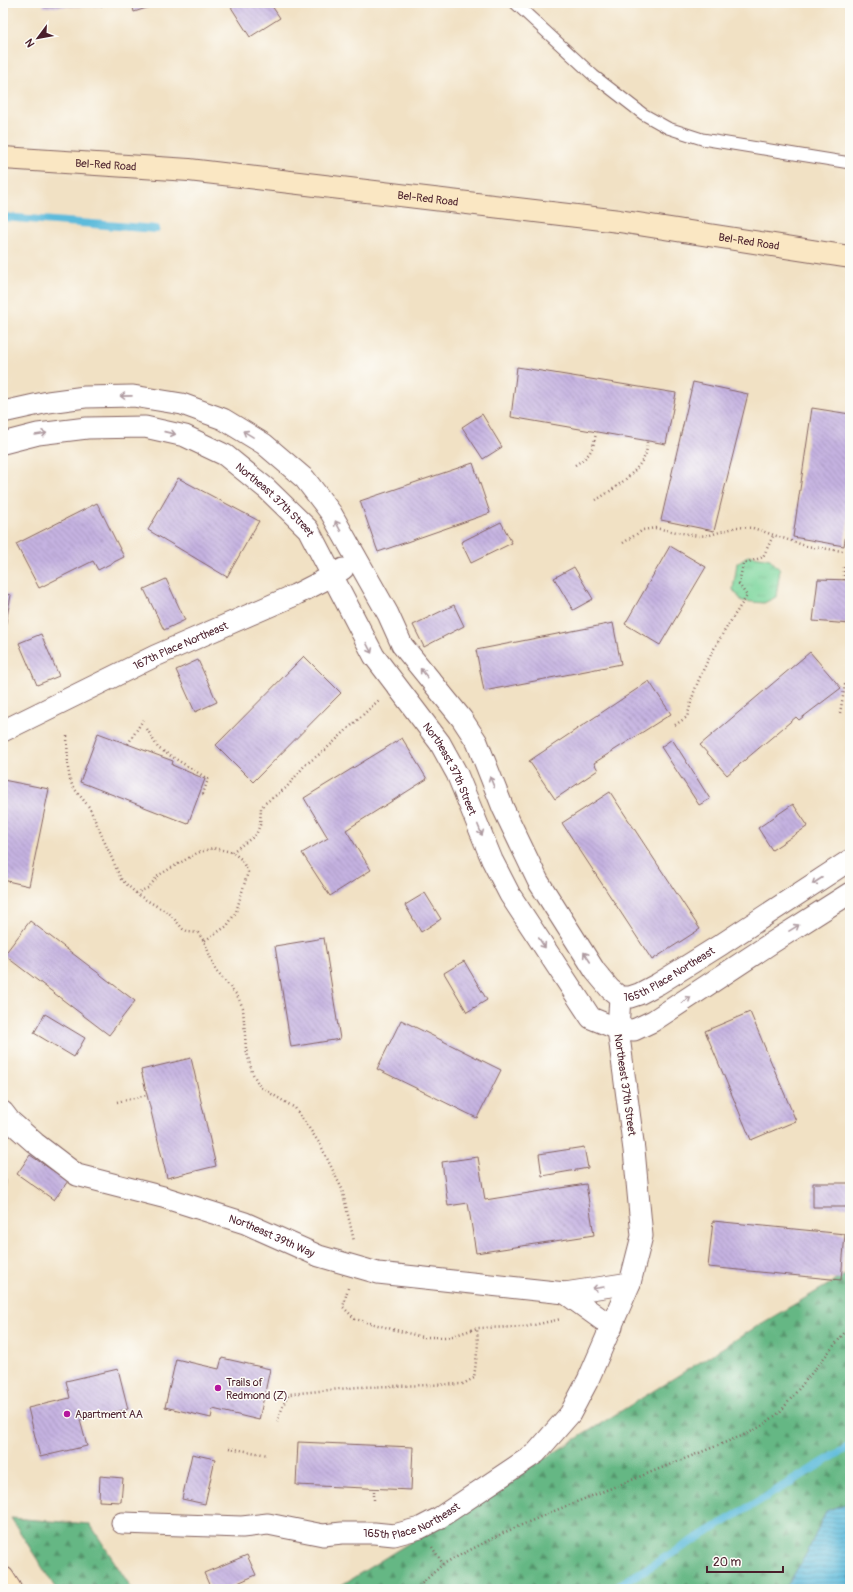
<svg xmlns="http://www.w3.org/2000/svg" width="853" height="1592" viewBox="0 0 853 1592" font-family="Pangolin,sans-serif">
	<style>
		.forest { fill: url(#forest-firs); stroke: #586b58 }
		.park { fill: url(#park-tufts); stroke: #637a64 }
		.water { fill: url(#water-rules); stroke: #546d83 }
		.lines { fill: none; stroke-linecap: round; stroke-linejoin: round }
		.stream { stroke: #5dbbdb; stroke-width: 8 }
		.building { fill: url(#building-back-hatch) }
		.service-casing { stroke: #846361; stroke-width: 13 }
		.minor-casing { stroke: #846361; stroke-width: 23 }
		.secondary-casing { stroke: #846361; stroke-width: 24 }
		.path { stroke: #846361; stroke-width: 2.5; stroke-dasharray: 1 3; stroke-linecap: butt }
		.service { stroke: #fff; stroke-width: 11 }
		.minor { stroke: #fff; stroke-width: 21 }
		.secondary { stroke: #fae7c3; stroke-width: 22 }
		.oneway { stroke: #ae9aa0 }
		.poi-dot { fill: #b5179e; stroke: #fdfcf7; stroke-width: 1.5 }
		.labels { text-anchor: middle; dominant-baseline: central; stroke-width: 3; stroke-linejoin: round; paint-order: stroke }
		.street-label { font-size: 11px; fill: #4a1f2b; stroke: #fdfcf7 }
		.poi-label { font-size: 11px; fill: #4a1f2b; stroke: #fdfcf7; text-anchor: start }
	</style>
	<defs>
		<pattern id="forest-firs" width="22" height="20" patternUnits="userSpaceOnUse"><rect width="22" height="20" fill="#65b784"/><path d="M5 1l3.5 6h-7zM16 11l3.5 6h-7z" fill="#55946c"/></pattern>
		<pattern id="park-tufts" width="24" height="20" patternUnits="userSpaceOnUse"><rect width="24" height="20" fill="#7cd69c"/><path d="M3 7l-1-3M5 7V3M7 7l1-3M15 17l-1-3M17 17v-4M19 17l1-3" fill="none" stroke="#6db787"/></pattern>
		<pattern id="water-rules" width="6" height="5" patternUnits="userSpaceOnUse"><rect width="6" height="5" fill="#5dbbdb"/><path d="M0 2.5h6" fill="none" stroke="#4f97b2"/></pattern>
		<pattern id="building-back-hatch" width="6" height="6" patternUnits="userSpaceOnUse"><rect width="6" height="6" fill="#c5b2e1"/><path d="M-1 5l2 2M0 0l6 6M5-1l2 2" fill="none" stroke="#a290b7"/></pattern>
	</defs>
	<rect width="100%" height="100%" fill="#fdfcf7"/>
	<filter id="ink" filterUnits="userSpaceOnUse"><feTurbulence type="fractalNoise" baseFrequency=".025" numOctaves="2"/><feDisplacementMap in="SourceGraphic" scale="8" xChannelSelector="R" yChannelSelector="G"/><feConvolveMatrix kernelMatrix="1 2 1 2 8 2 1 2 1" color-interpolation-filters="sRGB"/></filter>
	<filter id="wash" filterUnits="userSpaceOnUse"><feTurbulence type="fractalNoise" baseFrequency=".012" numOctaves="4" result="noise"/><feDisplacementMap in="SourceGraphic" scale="16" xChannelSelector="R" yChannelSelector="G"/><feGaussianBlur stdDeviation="0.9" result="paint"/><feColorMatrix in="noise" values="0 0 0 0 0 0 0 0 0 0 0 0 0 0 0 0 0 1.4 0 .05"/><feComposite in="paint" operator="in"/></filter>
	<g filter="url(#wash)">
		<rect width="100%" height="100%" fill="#f1e1c4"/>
		<path class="forest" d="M 850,1272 L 850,1589 L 335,1589 L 764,1322 Z
			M 11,1518 L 90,1524 L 132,1589 L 56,1589 Z"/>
		<path class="park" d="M 749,555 L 770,559 L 780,570 L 776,597 L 764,603 L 742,601 L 733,590 L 737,563 Z"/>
		<path class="water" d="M 849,1503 L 850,1505 L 850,1589 L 785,1589 L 808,1551 L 826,1511 Z"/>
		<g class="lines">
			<path class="stream" d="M 3,217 L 156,229
				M 613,1589 L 850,1446"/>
		</g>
		<g id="blocks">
			<path class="building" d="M 43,3 L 102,3 L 102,6 L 44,7 Z
				M 132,3 L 162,3 L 134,12 Z
				M 230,3 L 270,3 L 280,18 L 250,37 L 229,4 Z
				M 517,367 L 676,393 L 666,444 L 511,417 Z
				M 693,382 L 748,394 L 714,531 L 661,520 Z
				M 812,408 L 850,414 L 850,509 L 844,546 L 793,537 Z
				M 482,414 L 502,447 L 483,459 L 462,427 Z
				M 473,463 L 490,513 L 378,552 L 360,501 Z
				M 178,478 L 259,521 L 227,577 L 148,530 Z
				M 97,503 L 124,557 L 98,570 L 93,561 L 39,588 L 16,544 Z
				M 501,522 L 512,543 L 471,563 L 461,542 Z
				M 670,546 L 706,567 L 660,645 L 625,624 Z
				M 574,567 L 593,599 L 573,610 L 554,578 Z
				M 166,579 L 185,620 L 164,630 L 144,589 Z
				M 818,579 L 850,580 L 850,624 L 813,621 Z
				M 3,594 L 11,595 L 4,633 L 3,633 Z
				M 454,605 L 464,626 L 424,647 L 413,625 Z
				M 613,623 L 621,664 L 484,691 L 476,650 Z
				M 41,634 L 59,676 L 37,685 L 19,643 Z
				M 810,652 L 841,688 L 799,720 L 796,717 L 727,775 L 700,745 Z
				M 304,656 L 341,693 L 253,782 L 216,745 Z
				M 198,660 L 217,702 L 195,712 L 176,670 Z
				M 649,681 L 671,714 L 594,763 L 598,770 L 555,799 L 529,761 Z
				M 98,733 L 173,761 L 172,765 L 205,779 L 188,824 L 80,782 Z
				M 402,738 L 427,779 L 346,830 L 371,870 L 330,896 L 302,853 L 328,838 L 304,798 Z
				M 672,739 L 710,799 L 699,805 L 661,747 Z
				M 3,780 L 49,789 L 29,886 L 3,880 Z
				M 610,792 L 700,929 L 652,960 L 562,823 Z
				M 793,804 L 808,826 L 772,850 L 758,828 Z
				M 425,893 L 441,919 L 421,932 L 405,905 Z
				M 30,921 L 135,1001 L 109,1035 L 4,955 Z
				M 324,938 L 340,1039 L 291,1047 L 275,946 Z
				M 464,961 L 487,1000 L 467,1012 L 444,973 Z
				M 750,1012 L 796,1121 L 751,1140 L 705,1031 Z
				M 45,1014 L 85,1038 L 74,1057 L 34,1033 Z
				M 401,1020 L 501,1070 L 477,1118 L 377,1069 Z
				M 191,1058 L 216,1166 L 167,1178 L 141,1070 Z
				M 584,1147 L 588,1168 L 542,1176 L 539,1154 Z
				M 30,1155 L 68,1181 L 54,1200 L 17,1174 Z
				M 478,1157 L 485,1200 L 586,1184 L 594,1235 L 476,1253 L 468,1203 L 448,1206 L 442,1162 Z
				M 3,1180 L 6,1180 L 4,1211 L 3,1211 Z
				M 813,1183 L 850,1183 L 850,1207 L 813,1207 Z
				M 713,1221 L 845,1234 L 841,1280 L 708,1267 Z
				M 222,1358 L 270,1369 L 259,1420 L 213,1409 L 211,1418 L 165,1407 L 176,1359 L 219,1369 Z
				M 118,1369 L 128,1409 L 80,1420 L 87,1446 L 40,1457 L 28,1408 L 70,1398 L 66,1381 Z
				M 298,1442 L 413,1447 L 411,1490 L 296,1485 Z
				M 192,1454 L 215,1459 L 205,1504 L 182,1499 Z
				M 100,1476 L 123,1478 L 121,1502 L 99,1501 Z
				M 247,1555 L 256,1575 L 224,1589 L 211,1589 L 204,1573 Z"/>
		</g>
	</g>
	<g filter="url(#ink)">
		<use href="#blocks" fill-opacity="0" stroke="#846361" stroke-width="1"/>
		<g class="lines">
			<g class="service-casing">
				<path id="service" d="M 515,3 L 594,76 L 643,114 L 668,128 L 702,139 L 850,163"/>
			</g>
			<g class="minor-casing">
				<g id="minor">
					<path d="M 3,412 L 48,402 L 85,397 L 133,396 L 182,404 L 223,419 L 264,444 L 305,479 L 331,513 L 388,614 L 402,645 L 462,719 L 477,742 L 503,808 L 538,881 L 595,971 L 610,989 L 620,997"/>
					<path id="s1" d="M 3,443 L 38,434 L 87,428 L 145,427 L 185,436 L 225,455 L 267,489 L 308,529 L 374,656 L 440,743 L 457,774 L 492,860 L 510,895 L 591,1018 L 618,1029 L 634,1030 L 653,1021 L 770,944 L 850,893"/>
					<path id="s2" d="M 3,731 L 155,656 L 295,595 L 332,576 L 343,569"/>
					<path id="s3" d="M 620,997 L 630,997 L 639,994 L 658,984 L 722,944 L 850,860"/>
					<path id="s4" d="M 3,1112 L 10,1121 L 35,1143 L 77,1175 L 163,1197 L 245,1223 L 319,1256 L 378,1273 L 565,1293 L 630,1283"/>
					<path d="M 565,1293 L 612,1327"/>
					<path id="s5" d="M 122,1523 L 242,1527 L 268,1524 L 323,1535 L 342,1533 L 374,1533 L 394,1535 L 420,1528 L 439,1518 L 536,1453 L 570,1414 L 588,1380 L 630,1283 L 642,1236 L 634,1150 L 618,1029 L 620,997"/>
				</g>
			</g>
			<g class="secondary-casing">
				<g id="secondary">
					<path id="s6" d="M 3,158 L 189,170 L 619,221 L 850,257"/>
					<path d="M 3,1578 L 10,1589"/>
				</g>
			</g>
			<path class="path" d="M 575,465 C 590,456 593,450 596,433
				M 596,500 C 613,490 639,472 646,453 C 647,449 647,444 647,440
				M 623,543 L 643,530 L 655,528 L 698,536 L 710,535 L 737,527 L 753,528 L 806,546 L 850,552
				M 844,580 L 844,566 L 850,566
				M 840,713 L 845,685 L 850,682
				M 675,725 L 687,717 C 690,707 692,697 696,687 C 708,655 728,625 747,596 L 739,584 L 743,564 L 763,557 L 773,536
				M 147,729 L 158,748 L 208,779 L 203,794 L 200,793
				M 67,736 L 68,768 L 70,780 L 73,787 L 89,807 L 94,818 L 121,879 L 138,895 L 170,914 L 183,929 L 189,932 L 198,933 L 204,941 L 216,971 L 237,995 L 243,1008 L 246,1049 L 252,1072 L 260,1087 L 295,1108 L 320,1144 L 342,1189 L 354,1241
				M 128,744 L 143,720
				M 232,852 L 256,835 L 260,825 L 261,808 L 264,804 L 286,788 L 305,765 L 325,750 L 379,700
				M 136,893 L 148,888 L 159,875 L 197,853 L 213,848 L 232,852 L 241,859 L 248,872 L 236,912 L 227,926 L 204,941
				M 117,1102 L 147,1095
				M 348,1288 L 343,1307 L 355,1319 L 422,1337 L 445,1337 L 453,1336 L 477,1328 L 525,1327 L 561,1319
				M 277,1422 L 286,1398 L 290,1394 L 359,1387 L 463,1384 L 474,1378 L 478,1344 L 477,1328
				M 229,1448 L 268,1455
				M 374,1500 L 374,1488
				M 432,1547 L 443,1564
				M 416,1589 L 443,1564 L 503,1533 L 559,1509 L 749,1433 L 763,1425 L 780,1412 L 850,1326"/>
			<use href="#service" class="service"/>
			<use href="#minor" class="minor"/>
			<use href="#secondary" class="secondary"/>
		</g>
		<defs><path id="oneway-shaft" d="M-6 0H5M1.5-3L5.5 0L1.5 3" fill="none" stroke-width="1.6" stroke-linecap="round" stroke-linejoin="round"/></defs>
		<g class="oneway">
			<use href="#oneway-shaft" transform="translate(126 396) rotate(179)"/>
			<use href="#oneway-shaft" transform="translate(170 433) rotate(13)"/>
			<use href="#oneway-shaft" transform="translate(41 434) rotate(-9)"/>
			<use href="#oneway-shaft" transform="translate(248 434) rotate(-149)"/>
			<use href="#oneway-shaft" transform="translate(338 526) rotate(-118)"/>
			<use href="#oneway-shaft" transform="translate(369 648) rotate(63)"/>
			<use href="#oneway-shaft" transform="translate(424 673) rotate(-129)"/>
			<use href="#oneway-shaft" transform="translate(492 782) rotate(-112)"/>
			<use href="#oneway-shaft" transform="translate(480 830) rotate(68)"/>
			<use href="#oneway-shaft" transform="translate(817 881) rotate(147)"/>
			<use href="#oneway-shaft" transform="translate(794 928) rotate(-32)"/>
			<use href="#oneway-shaft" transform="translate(542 943) rotate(57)"/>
			<use href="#oneway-shaft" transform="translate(587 957) rotate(-123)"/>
			<use href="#oneway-shaft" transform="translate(686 1000) rotate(-34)"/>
			<use href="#oneway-shaft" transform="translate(598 1288) rotate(171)"/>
		</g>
	</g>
	<g class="poi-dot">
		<circle cx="218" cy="1388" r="4"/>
		<circle cx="67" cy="1414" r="4"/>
	</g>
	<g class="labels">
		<g class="street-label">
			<text stroke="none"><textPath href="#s6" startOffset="103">Bel-Red Road</textPath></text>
			<text stroke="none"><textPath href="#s6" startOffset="427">Bel-Red Road</textPath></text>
			<text stroke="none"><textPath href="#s6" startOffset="751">Bel-Red Road</textPath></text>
			<text stroke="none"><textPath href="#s1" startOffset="296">Northeast 37th Street</textPath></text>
			<text stroke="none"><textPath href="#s2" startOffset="197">167th Place Northeast</textPath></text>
			<text stroke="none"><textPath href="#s1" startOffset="620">Northeast 37th Street</textPath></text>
			<text stroke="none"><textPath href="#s3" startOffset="55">165th Place Northeast</textPath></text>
			<text transform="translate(625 1085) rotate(82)">Northeast 37th Street</text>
			<text stroke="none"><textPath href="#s4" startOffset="302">Northeast 39th Way</textPath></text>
			<text stroke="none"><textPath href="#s5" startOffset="294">165th Place Northeast</textPath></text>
		</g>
		<g class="poi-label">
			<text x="226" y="1382">Trails of<tspan x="226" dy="13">Redmond (Z)</tspan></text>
			<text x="75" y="1414">Apartment AA</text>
		</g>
	</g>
	<rect width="853" height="1592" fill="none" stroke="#fdfcf7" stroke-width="16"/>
	<g transform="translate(38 38) rotate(238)" stroke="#fdfcf7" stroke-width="3" paint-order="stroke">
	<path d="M0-3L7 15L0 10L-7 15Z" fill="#4a1f2b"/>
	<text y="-6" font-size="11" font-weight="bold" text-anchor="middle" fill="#4a1f2b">N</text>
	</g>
	<path d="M707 1566v6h76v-6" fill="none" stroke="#4a1f2b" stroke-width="2"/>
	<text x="713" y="1566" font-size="12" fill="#4a1f2b" stroke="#fdfcf7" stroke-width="3" paint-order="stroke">20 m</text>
</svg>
